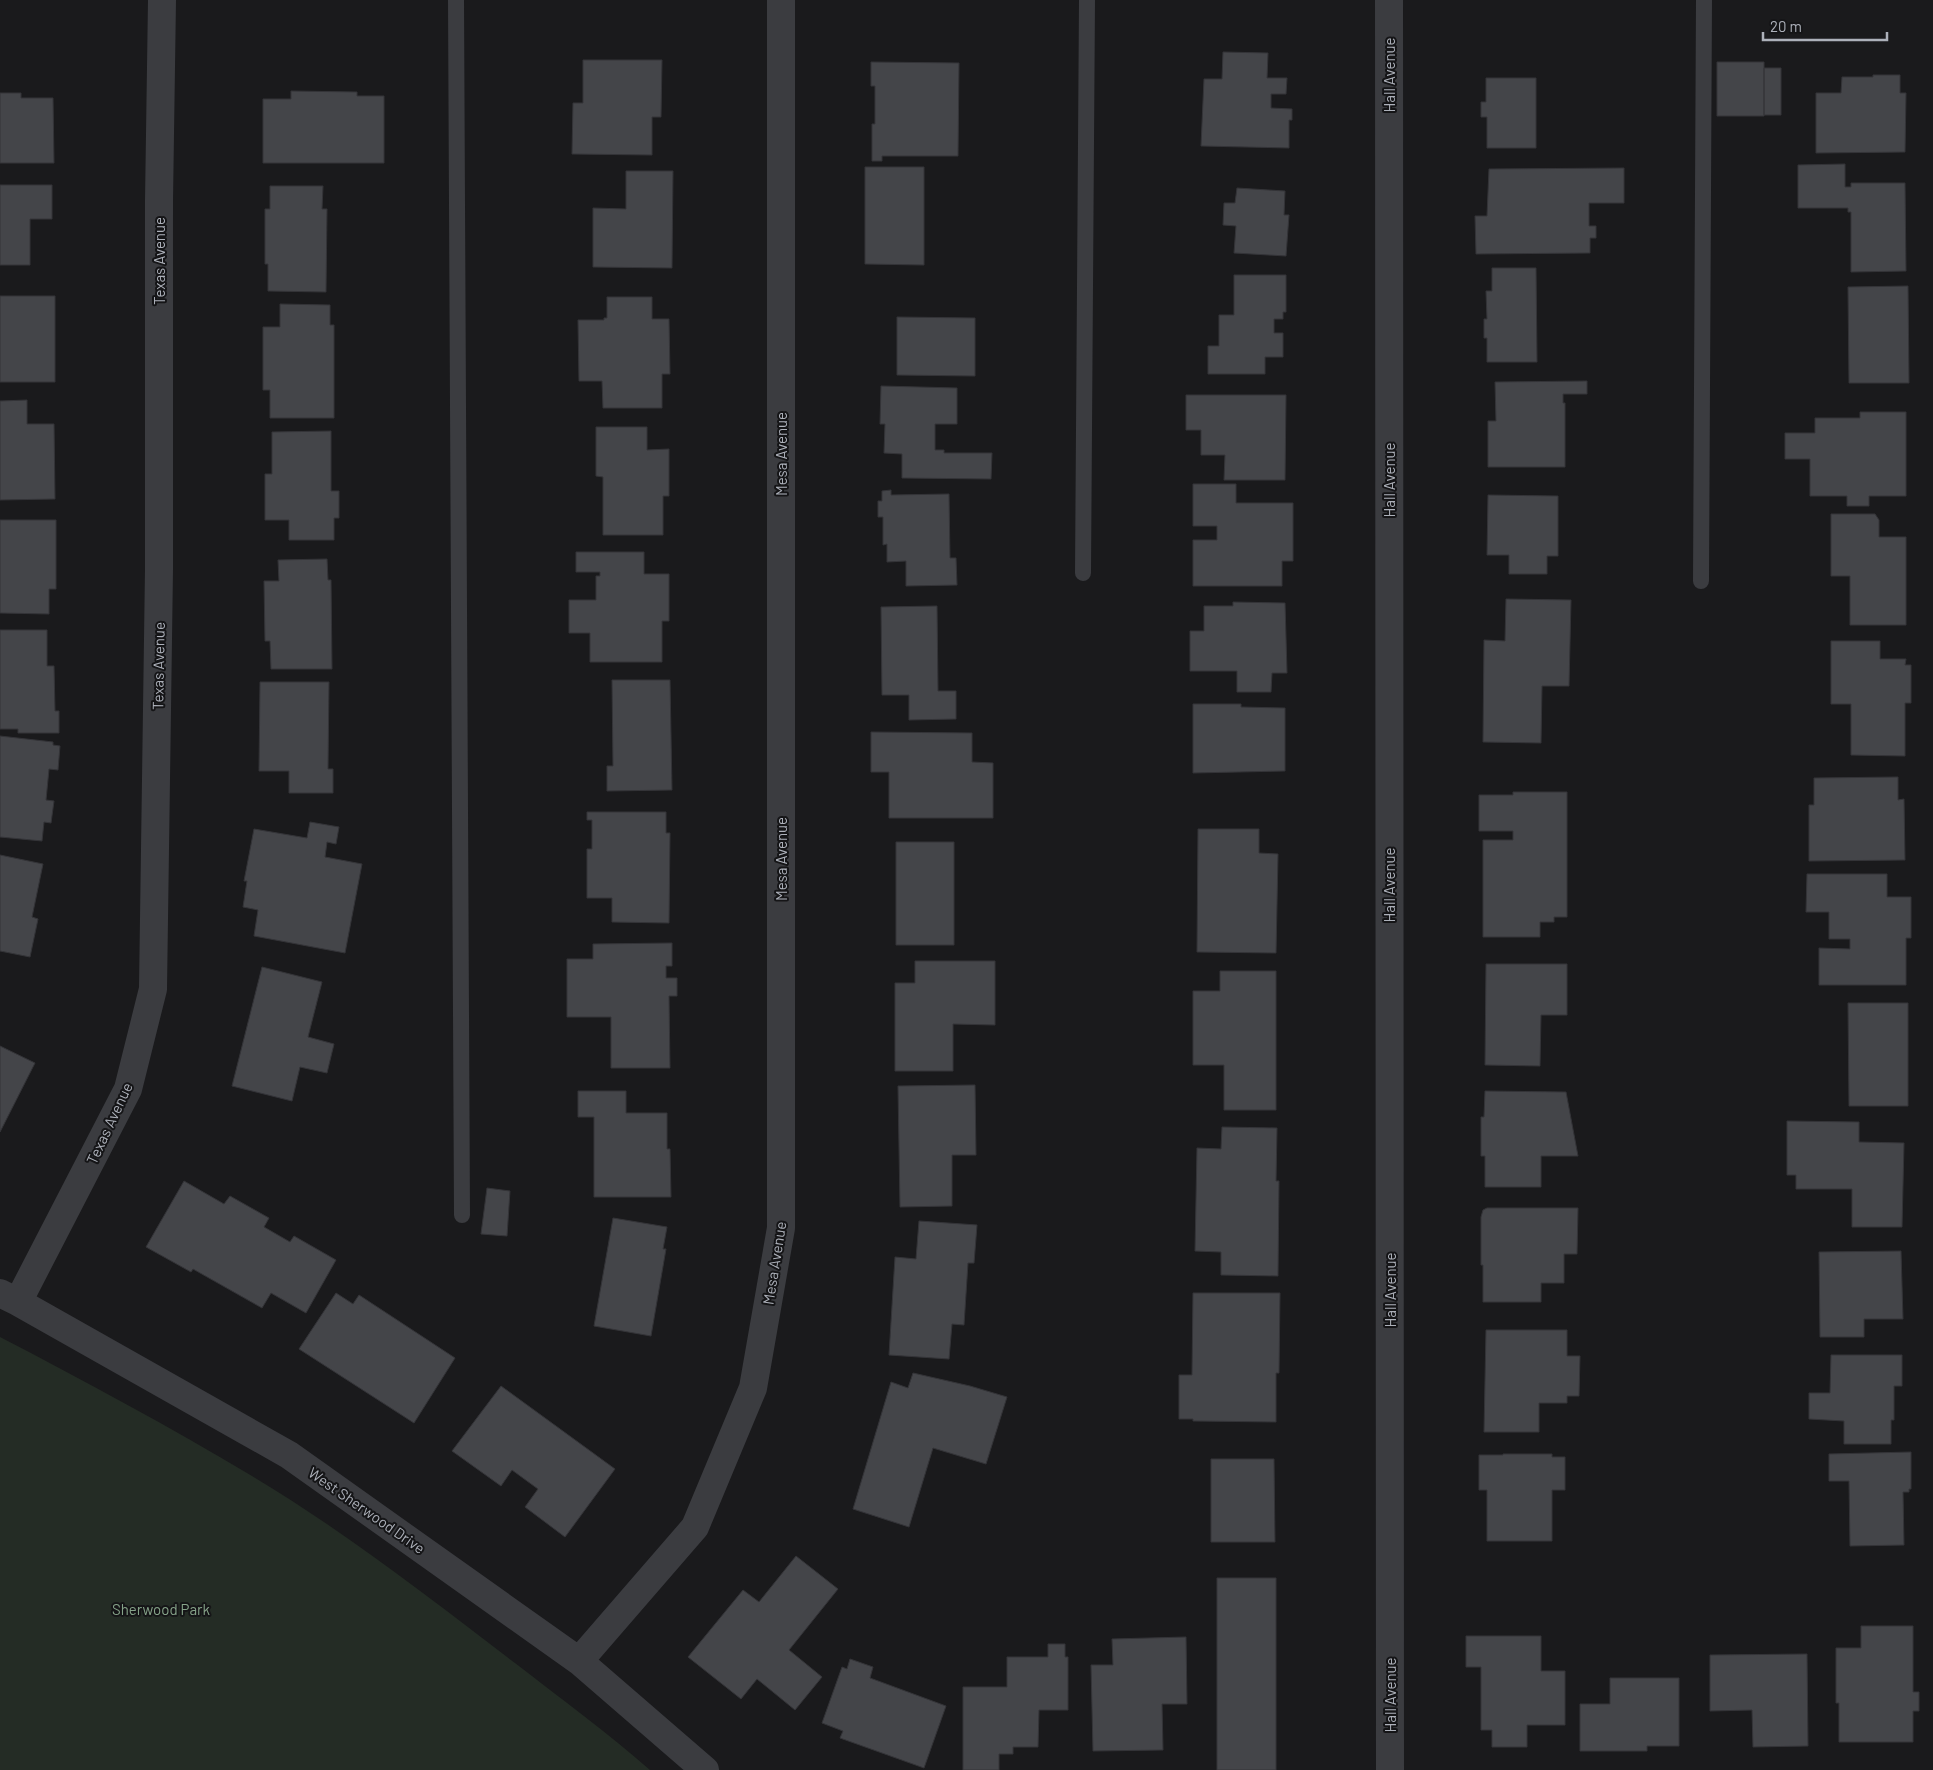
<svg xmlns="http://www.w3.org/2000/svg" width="1933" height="1770" viewBox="0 0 1933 1770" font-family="Barlow,sans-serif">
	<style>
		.green { fill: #242c25 }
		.building { fill: #444549; stroke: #343438 }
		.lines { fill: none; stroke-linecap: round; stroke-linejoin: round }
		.service { stroke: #3b3c40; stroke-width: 16 }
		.minor { stroke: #3b3c40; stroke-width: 28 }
		.labels { text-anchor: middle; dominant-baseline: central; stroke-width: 4; stroke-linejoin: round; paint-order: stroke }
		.street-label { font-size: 15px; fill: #adb1ba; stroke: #151517 }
		.park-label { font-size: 15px; fill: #86a389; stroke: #151517 }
	</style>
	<rect width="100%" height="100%" fill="#1a1a1c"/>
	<path class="green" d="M 0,1337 C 85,1381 170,1427 252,1476 C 344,1531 430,1598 515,1663 C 560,1698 607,1732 650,1770 L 0,1770 Z"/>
	<path class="building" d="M 1223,52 L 1268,53 L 1267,78 L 1287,78 L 1286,94 L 1271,94 L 1271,108 L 1292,109 L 1292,120 L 1289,120 L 1289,148 L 1201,146 L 1204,79 L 1222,79 Z
		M 583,60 L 662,60 L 661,117 L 652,117 L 652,155 L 572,154 L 573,103 L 583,103 Z
		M 871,62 L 959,63 L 958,156 L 882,156 L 882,161 L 872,161 L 872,124 L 875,124 L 875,86 L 871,86 Z
		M 1717,62 L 1764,62 L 1764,116 L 1717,116 Z
		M 1764,68 L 1781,68 L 1781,115 L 1764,115 Z
		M 1873,75 L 1900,75 L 1900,93 L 1906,93 L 1905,152 L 1816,153 L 1816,93 L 1841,93 L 1842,77 L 1873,77 Z
		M 1486,78 L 1536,78 L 1536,148 L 1487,148 L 1487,117 L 1481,117 L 1481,102 L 1486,102 Z
		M 291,91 L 357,92 L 357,96 L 384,96 L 384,163 L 263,163 L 263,99 L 291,99 Z
		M 0,93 L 21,93 L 21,98 L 53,98 L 54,163 L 0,163 Z
		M 1845,164 L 1845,187 L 1851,187 L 1851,183 L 1905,183 L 1906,271 L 1851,272 L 1851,212 L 1848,212 L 1848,208 L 1798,208 L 1798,165 Z
		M 865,167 L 924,167 L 924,265 L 865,264 Z
		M 1624,168 L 1624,203 L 1589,203 L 1589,226 L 1596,226 L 1596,238 L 1590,238 L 1590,253 L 1476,254 L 1475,216 L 1487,216 L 1489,169 Z
		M 626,171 L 673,171 L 672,268 L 593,267 L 593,208 L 626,209 Z
		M 0,185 L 52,185 L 52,219 L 30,219 L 30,265 L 0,265 Z
		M 270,186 L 323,186 L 322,209 L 327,209 L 326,292 L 268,291 L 268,264 L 265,264 L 265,209 L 270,209 Z
		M 1237,188 L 1285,191 L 1284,215 L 1289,215 L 1286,256 L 1234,253 L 1236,226 L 1223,225 L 1224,203 L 1235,203 Z
		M 1492,268 L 1536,268 L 1537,362 L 1487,362 L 1487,338 L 1484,338 L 1484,319 L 1487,319 L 1486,291 L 1492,291 Z
		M 1234,275 L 1286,275 L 1286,312 L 1283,312 L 1283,319 L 1274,319 L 1274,333 L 1283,333 L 1283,357 L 1265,357 L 1265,374 L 1208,374 L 1208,346 L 1219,346 L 1219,315 L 1234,315 Z
		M 1908,286 L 1909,383 L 1849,383 L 1848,287 Z
		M 0,296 L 55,296 L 55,382 L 0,382 Z
		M 607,297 L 652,297 L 652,319 L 669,319 L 670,374 L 662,374 L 662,408 L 603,408 L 602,381 L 579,381 L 578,320 L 604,320 L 604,318 L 607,318 Z
		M 280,304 L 330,305 L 330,325 L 334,325 L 334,418 L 270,418 L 270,390 L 263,390 L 263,327 L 280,327 Z
		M 897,317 L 975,318 L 975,376 L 897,375 Z
		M 1587,381 L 1587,394 L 1563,394 L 1563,403 L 1565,403 L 1565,467 L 1488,467 L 1488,421 L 1496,421 L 1495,382 Z
		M 881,386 L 957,388 L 957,424 L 935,424 L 935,450 L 944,450 L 944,453 L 992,453 L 991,479 L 902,478 L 902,454 L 884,453 L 885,424 L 880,424 Z
		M 1186,395 L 1286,395 L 1285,480 L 1224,480 L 1225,455 L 1201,455 L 1201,430 L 1186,430 Z
		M 27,400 L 27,424 L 54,424 L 55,499 L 0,500 L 0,401 Z
		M 1860,412 L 1906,412 L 1906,496 L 1869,496 L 1869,506 L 1847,506 L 1847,496 L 1810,496 L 1810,459 L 1785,459 L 1785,433 L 1815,433 L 1815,418 L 1860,418 Z
		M 596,427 L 647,427 L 647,450 L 669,449 L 669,496 L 663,496 L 663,535 L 603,535 L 603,477 L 596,476 Z
		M 331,431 L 331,491 L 339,491 L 339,518 L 334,518 L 334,540 L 289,540 L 289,520 L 265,520 L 265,474 L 272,474 L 272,432 Z
		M 1193,484 L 1236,484 L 1236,503 L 1293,503 L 1293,561 L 1282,561 L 1282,586 L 1193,586 L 1193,540 L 1217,540 L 1217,526 L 1193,526 Z
		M 891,490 L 891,495 L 949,494 L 950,558 L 956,558 L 957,585 L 906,586 L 906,561 L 887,562 L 887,544 L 883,545 L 883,517 L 878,517 L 878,501 L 882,501 L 882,491 Z
		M 1488,495 L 1558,496 L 1558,556 L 1547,556 L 1547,574 L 1509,574 L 1509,555 L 1487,555 Z
		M 1831,514 L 1875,514 L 1879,520 L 1879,537 L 1906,537 L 1906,625 L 1850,625 L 1850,576 L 1831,576 Z
		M 0,520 L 56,520 L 56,589 L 49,589 L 49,614 L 0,613 Z
		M 576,552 L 644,552 L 644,574 L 669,574 L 669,621 L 662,621 L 662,662 L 590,662 L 590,633 L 569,633 L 569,600 L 596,600 L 596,576 L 600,576 L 600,572 L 576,572 Z
		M 327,559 L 328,580 L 331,580 L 332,669 L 271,669 L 270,641 L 265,641 L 264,581 L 279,581 L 278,560 Z
		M 1506,599 L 1571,600 L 1569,686 L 1542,686 L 1541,743 L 1483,742 L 1484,640 L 1505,641 Z
		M 1233,602 L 1285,603 L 1287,673 L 1272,673 L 1271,692 L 1237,692 L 1237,671 L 1190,671 L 1190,631 L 1204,631 L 1204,606 L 1233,606 Z
		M 937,606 L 938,691 L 956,691 L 956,719 L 909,720 L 909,695 L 882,695 L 881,607 Z
		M 0,630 L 47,630 L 47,666 L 54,666 L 55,711 L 59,711 L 59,733 L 18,733 L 18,729 L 0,729 Z
		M 1831,641 L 1880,641 L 1880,659 L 1906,659 L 1905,665 L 1911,665 L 1911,703 L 1905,703 L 1905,756 L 1851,755 L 1851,704 L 1831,704 Z
		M 612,680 L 670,680 L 672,790 L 607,791 L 607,766 L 613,766 Z
		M 260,682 L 329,682 L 328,769 L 333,769 L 333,793 L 289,793 L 289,771 L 259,771 Z
		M 1193,704 L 1241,704 L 1241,707 L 1285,708 L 1285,771 L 1193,773 Z
		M 871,732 L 972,733 L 972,762 L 993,763 L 993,818 L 889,818 L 889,772 L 871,772 Z
		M 0,736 L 53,742 L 53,745 L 60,746 L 58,770 L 49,769 L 46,800 L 54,801 L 51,823 L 44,822 L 42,841 L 0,837 Z
		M 1898,777 L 1898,800 L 1904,799 L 1905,860 L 1809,861 L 1809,805 L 1814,805 L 1814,778 Z
		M 1513,792 L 1567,792 L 1567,917 L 1554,917 L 1554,922 L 1540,922 L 1540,937 L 1483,937 L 1483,840 L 1513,840 L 1513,831 L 1479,831 L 1479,795 L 1513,795 Z
		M 587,812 L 666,812 L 666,833 L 670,833 L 669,923 L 612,922 L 612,898 L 587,898 L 587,849 L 592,849 L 592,820 L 587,820 Z
		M 310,822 L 339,827 L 336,844 L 327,842 L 325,857 L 362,864 L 345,953 L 254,936 L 258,910 L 243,907 L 247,881 L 244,881 L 254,829 L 307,838 Z
		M 1198,829 L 1259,829 L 1259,853 L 1278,854 L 1276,953 L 1197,952 Z
		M 896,842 L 954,842 L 954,945 L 896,945 Z
		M 0,855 L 43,864 L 32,917 L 38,919 L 30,957 L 0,951 Z
		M 1807,874 L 1887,874 L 1887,897 L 1911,897 L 1911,938 L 1906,938 L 1906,985 L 1819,985 L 1819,948 L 1850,949 L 1850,939 L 1829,939 L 1829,912 L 1806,912 Z
		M 672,943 L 672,966 L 666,966 L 666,978 L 677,978 L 677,996 L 669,996 L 670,1068 L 611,1068 L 611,1017 L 567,1017 L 567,959 L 593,959 L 593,944 Z
		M 915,961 L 995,961 L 995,1025 L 953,1024 L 953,1071 L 895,1071 L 895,983 L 915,983 Z
		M 1486,964 L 1567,964 L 1567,1015 L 1541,1015 L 1540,1066 L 1485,1065 Z
		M 262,967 L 322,982 L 308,1037 L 334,1044 L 327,1073 L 300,1067 L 292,1101 L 232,1086 Z
		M 1220,971 L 1276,971 L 1276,1110 L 1224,1110 L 1224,1065 L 1193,1065 L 1193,991 L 1220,991 Z
		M 1848,1003 L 1908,1003 L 1908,1106 L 1849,1106 Z
		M 0,1046 L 35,1063 L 0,1132 Z
		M 975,1085 L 976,1155 L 952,1155 L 952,1206 L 900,1207 L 898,1086 Z
		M 578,1091 L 626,1091 L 626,1113 L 667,1113 L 667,1149 L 670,1149 L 671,1197 L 594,1197 L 594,1117 L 578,1117 Z
		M 1485,1091 L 1566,1092 L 1578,1156 L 1541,1156 L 1541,1187 L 1485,1187 L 1485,1156 L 1481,1156 L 1481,1117 L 1484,1117 Z
		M 1787,1121 L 1859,1122 L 1859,1142 L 1904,1143 L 1902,1227 L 1852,1227 L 1852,1189 L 1796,1189 L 1796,1175 L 1787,1175 Z
		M 1222,1127 L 1277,1128 L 1276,1181 L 1279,1181 L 1278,1276 L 1221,1275 L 1221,1252 L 1195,1251 L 1197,1148 L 1221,1149 Z
		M 184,1181 L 224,1204 L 230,1196 L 269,1218 L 264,1227 L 290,1242 L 294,1236 L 336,1260 L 306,1313 L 271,1293 L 262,1308 L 193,1269 L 191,1272 L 146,1247 Z
		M 487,1188 L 510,1191 L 507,1236 L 481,1234 Z
		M 1487,1208 L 1578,1208 L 1577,1254 L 1564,1254 L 1564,1283 L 1541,1283 L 1541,1302 L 1483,1302 L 1483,1265 L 1481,1265 L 1481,1217 L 1483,1210 Z
		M 613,1218 L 667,1227 L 663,1249 L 666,1249 L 651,1336 L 594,1326 Z
		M 919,1221 L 977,1225 L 974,1263 L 968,1263 L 964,1325 L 952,1324 L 949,1359 L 889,1355 L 895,1257 L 916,1259 Z
		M 1901,1251 L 1903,1319 L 1864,1319 L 1864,1337 L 1820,1337 L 1819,1252 Z
		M 336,1293 L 353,1304 L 359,1295 L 455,1358 L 414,1423 L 299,1349 Z
		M 1193,1293 L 1280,1293 L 1279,1373 L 1276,1373 L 1276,1422 L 1193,1421 L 1193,1419 L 1179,1419 L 1179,1375 L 1192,1375 Z
		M 1486,1330 L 1567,1330 L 1567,1356 L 1580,1356 L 1579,1396 L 1567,1396 L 1567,1403 L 1539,1403 L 1539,1432 L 1484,1432 Z
		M 1831,1355 L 1902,1355 L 1902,1386 L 1894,1386 L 1894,1420 L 1891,1420 L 1891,1444 L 1844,1444 L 1844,1421 L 1809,1419 L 1809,1393 L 1830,1393 Z
		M 913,1373 L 970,1386 L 1007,1397 L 986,1464 L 933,1448 L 909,1527 L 853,1509 L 891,1382 L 908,1388 Z
		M 501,1386 L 615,1469 L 565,1537 L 525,1507 L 538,1489 L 512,1470 L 501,1486 L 452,1451 Z
		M 1911,1452 L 1911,1489 L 1909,1489 L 1909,1492 L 1903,1492 L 1904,1545 L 1850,1546 L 1849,1481 L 1829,1481 L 1829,1454 Z
		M 1503,1454 L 1552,1454 L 1552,1457 L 1565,1457 L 1565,1490 L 1552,1490 L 1552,1541 L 1487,1541 L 1487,1490 L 1479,1490 L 1479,1455 L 1503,1455 Z
		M 1211,1459 L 1274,1459 L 1275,1542 L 1211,1542 Z
		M 796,1556 L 838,1589 L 789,1650 L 822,1677 L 795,1710 L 757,1679 L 741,1699 L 688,1657 L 743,1590 L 759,1602 Z
		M 1217,1578 L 1276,1578 L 1276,1770 L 1217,1770 Z
		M 1861,1626 L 1913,1626 L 1913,1692 L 1919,1692 L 1919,1711 L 1913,1711 L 1913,1742 L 1839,1742 L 1839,1703 L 1836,1703 L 1836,1648 L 1861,1648 Z
		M 1466,1636 L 1541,1636 L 1541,1671 L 1565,1671 L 1565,1725 L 1527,1725 L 1527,1747 L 1492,1747 L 1492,1730 L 1481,1730 L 1481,1667 L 1466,1667 Z
		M 1186,1637 L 1187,1704 L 1162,1704 L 1163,1750 L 1093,1751 L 1091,1665 L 1113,1665 L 1112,1639 Z
		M 1048,1644 L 1065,1644 L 1065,1657 L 1068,1657 L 1068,1710 L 1039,1710 L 1038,1747 L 1013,1747 L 1013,1754 L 999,1754 L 999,1770 L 963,1770 L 963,1687 L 1007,1687 L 1007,1657 L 1048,1657 Z
		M 1807,1654 L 1808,1746 L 1753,1747 L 1752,1710 L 1710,1711 L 1710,1655 Z
		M 850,1659 L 873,1667 L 870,1678 L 946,1706 L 924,1768 L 840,1738 L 843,1731 L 822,1723 L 842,1667 L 847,1669 Z
		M 1610,1678 L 1679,1678 L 1679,1746 L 1647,1746 L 1647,1751 L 1580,1751 L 1580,1704 L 1610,1704 Z"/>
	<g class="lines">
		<path class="service" d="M 456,0 L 462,1215
			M 1083,573 L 1087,0
			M 1701,581 L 1704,0"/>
		<path class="minor" d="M 1389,0 L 1390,1770
			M 0,1293 L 18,1302 L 289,1455 L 579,1661 L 705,1770
			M 18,1302 L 128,1089 L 153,989 L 159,569 L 159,201 L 162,0
			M 579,1661 L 695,1527 L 753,1388 L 781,1228 L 781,0"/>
	</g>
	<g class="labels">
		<g class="street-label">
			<text transform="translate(1389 75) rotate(-90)">Hall Avenue</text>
			<text transform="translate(159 261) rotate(-90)">Texas Avenue</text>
			<text transform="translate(781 454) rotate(-90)">Mesa Avenue</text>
			<text transform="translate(1389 480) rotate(-90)">Hall Avenue</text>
			<text transform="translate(158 666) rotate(-89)">Texas Avenue</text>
			<text transform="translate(781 859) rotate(-90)">Mesa Avenue</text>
			<text transform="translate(1389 885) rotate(-90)">Hall Avenue</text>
			<text transform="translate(109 1123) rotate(-65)">Texas Avenue</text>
			<text transform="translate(774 1263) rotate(-81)">Mesa Avenue</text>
			<text transform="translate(1390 1290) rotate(-90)">Hall Avenue</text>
			<text transform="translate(367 1510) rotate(35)">West Sherwood Drive</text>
			<text transform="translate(1390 1695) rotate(-90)">Hall Avenue</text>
		</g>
		<g class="park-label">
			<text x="161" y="1609">Sherwood Park</text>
		</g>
	</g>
	<path d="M1763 32v8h124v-8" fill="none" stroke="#adb1ba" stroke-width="2.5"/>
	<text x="1770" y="32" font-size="15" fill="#adb1ba" stroke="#151517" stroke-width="4" paint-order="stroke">20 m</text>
</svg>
